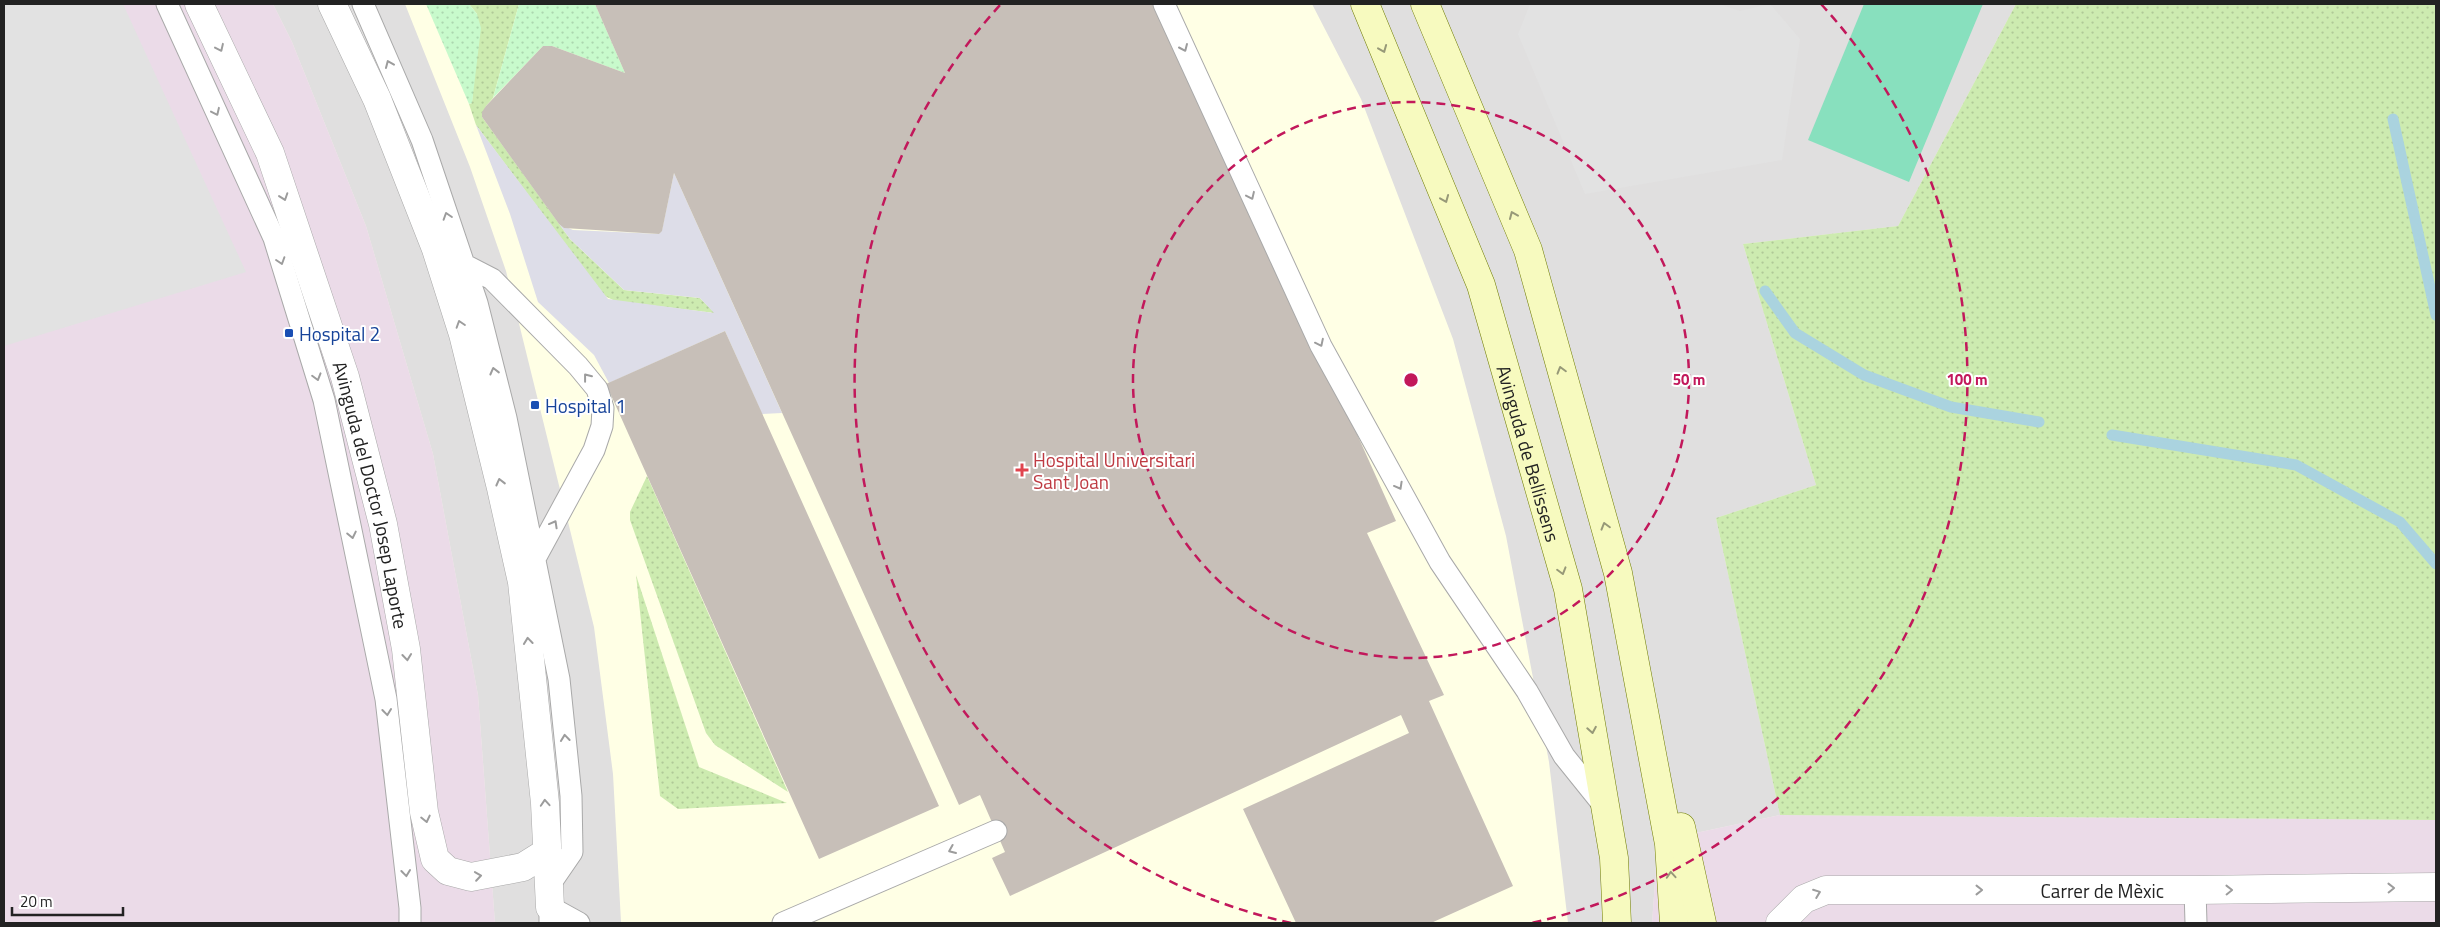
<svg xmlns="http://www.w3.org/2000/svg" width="2440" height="927" viewBox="0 0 2440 927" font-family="'Titillium Web',sans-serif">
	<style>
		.residential { fill: #e0dfdf }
		.industrial { fill: #ebdbe8 }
		.education { fill: #ffffe5 }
		.grass { fill: url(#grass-dots) }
		.park { fill: url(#park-dots) }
		.pitch { fill: #88e0be }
		.parking { fill: #e2e2e2 }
		.plaza { fill: #dddde8 }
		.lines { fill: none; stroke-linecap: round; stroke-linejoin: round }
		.stream { stroke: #aad3df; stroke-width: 11 }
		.building { fill: #c7bfb8 }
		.service-casing { stroke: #a9a9a9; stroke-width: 23 }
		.minor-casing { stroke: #a9a9a9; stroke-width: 29 }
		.secondary-casing { stroke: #707d05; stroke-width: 29 }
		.service { stroke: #fff; stroke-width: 21 }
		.minor { stroke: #fff; stroke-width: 28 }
		.secondary { stroke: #f7fabf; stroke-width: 28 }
		.oneway { stroke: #9c9c9c }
		.oneway2 { stroke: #979978 }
		.ring { fill: none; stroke: #c2185b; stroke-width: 2.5; stroke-dasharray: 9 6 }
		.transit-dot { fill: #1a4fb4; stroke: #fff; stroke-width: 2 }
		.health-dot { fill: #e0444e; stroke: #fff; stroke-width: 2 }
		.labels { text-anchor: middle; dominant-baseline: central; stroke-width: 4; stroke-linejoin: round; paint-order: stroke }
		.transit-label { font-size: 19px; fill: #164399; stroke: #fff; text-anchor: start }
		.street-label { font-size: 19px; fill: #222; stroke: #fff }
		.health-label { font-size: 19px; fill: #be3a42; stroke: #fff; text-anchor: start }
		.centre { fill: #c2185b; stroke: #fff; stroke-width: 2.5 }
		.ring-label { font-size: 15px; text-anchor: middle; font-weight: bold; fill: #c2185b; stroke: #fff; stroke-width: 4; stroke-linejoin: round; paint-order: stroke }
	</style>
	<defs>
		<pattern id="grass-dots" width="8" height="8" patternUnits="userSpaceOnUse" patternTransform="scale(1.25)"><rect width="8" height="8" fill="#cdebb0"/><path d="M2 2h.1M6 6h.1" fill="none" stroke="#b0c997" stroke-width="1.8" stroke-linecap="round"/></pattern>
		<pattern id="park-dots" width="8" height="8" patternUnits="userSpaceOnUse" patternTransform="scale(1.25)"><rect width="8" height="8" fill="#c8facc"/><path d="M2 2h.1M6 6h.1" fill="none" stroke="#acd6af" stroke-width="1.8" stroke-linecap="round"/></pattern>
	</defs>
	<rect width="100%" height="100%" fill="#f2efe9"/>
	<path class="residential" d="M 273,4 L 2016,4 L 1898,226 L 1743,244 L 1816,485 L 1716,518 L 1780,815 L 1658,841 L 1652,923 L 495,923 L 478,695 L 433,454 L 366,226 L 292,42 Z"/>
	<path class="industrial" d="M 4,4 L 273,4 L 292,42 L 366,226 L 433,454 L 478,695 L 495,923 L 4,923 Z
		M 1780,815 L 2436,820 L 2436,923 L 1652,923 L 1658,841 Z"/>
	<path class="education" d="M 405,4 L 1312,4 L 1361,99 L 1453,339 L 1506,536 L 1549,762 L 1568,923 L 621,922 L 613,774 L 594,627 L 506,271 L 470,167 Z"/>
	<path class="grass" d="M 469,4 L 519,4 L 493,98 L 486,106 L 482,117 L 570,239 L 624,290 L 700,298 L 715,313 L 615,301 L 603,295 L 476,125 L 469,104 L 472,103 L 477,14 Z
		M 2016,4 L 2436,4 L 2436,820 L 1780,815 L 1716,518 L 1816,485 L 1743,244 L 1898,226 Z
		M 647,476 L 788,792 L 715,745 L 706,733 L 630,520 L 630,512 Z
		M 636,575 L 699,767 L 787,803 L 678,809 L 660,796 Z"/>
	<path class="park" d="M 426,4 L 469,4 L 477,14 L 481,28 L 472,103 L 469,104 Z
		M 519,4 L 595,4 L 625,73 L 552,46 L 543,46 L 493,98 Z"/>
	<path class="pitch" d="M 1864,4 L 1983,4 L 1909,182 L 1808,140 Z"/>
	<path class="parking" d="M 4,4 L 123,4 L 246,272 L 4,346 Z
		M 1530,4 L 1719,4 L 1740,11 L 1770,4 L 1800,39 L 1782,160 L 1585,194 L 1518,34 Z"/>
	<path class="plaza" d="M 476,125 L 608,299 L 714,313 L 700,298 L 624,290 L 570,239 L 559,224 L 573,230 L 659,234 L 662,230 L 674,173 L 782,413 L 762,414 L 725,331 L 609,383 L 594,355 L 538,302 L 510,214 Z"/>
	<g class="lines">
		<path class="stream" d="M 2393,119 L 2436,315
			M 1765,291 L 1795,333 L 1864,375 L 1951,407 L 2039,422
			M 2112,435 L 2296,465 L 2400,522 L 2436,564"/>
	</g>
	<path class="building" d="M 595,4 L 1164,4 L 1396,521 L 1367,533 L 1444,695 L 1429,701 L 1513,886 L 1431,923 L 1296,923 L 1243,809 L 1409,733 L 1401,715 L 1010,896 L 992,858 L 1005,852 L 980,795 L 959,805 L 674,173 L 662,231 L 659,234 L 564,228 L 559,224 L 482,117 L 482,112 L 486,106 L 543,46 L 552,46 L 625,73 Z
		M 725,331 L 939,806 L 819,859 L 606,384 Z"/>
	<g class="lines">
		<g class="service-casing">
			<path id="service" d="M 167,4 L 274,238 L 324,400 L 386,699 L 410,908 L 410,923
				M 363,4 L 422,140 L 477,303 L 506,418 L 559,679 L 571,796 L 572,852 L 550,884
				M 1164,4 L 1321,346 L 1440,562 L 1527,691 L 1564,756 L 1605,807
				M 457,261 L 492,279 L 578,366 L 597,389 L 603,408 L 602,426 L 594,450 L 532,564
				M 2195,890 L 2196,923
				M 550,923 L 550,907 L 579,923
				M 783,923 L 996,831"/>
		</g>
		<g class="minor-casing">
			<g id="minor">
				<path id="s1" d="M 199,4 L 270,153 L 345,377 L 383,524 L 406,649 L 424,812 L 435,859 L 448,871 L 471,877 L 523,867 L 547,852"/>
				<path d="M 332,4 L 377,99 L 436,249 L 463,334 L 501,488 L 522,582 L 545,803 L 550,907"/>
				<path id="s2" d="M 1780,923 L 1804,899 L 1826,890 L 2195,890 L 2436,887"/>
			</g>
		</g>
		<g class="secondary-casing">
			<g id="secondary">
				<path id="s3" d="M 1365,4 L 1481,285 L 1568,589 L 1614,858 L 1617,923"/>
				<path d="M 1425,4 L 1528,250 L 1618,573 L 1669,844 L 1674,923"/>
				<path d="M 1681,827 L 1702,923"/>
			</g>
		</g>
		<use href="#service" class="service"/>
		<use href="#minor" class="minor"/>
		<use href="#secondary" class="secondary"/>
	</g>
	<defs><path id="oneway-chevron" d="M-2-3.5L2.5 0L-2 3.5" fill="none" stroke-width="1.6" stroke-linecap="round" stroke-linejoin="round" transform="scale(1.25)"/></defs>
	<g class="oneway">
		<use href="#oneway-chevron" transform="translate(220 48) rotate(65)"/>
		<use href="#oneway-chevron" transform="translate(1184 48) rotate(66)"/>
		<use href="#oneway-chevron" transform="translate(389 64) rotate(-113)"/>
		<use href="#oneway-chevron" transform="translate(216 112) rotate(65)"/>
		<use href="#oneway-chevron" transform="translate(1251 196) rotate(65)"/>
		<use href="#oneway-chevron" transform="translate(284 197) rotate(71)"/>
		<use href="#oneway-chevron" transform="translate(447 216) rotate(-108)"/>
		<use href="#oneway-chevron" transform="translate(281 261) rotate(72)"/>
		<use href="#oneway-chevron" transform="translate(460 324) rotate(-108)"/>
		<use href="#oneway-chevron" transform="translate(1320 343) rotate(64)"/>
		<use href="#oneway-chevron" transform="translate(494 371) rotate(-104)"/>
		<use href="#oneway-chevron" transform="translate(317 377) rotate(74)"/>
		<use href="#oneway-chevron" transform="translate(587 377) rotate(-128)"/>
		<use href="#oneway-chevron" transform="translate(500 482) rotate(-104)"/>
		<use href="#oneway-chevron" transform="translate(1399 486) rotate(61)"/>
		<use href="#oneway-chevron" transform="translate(554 524) rotate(-61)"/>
		<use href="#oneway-chevron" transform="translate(352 535) rotate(78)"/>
		<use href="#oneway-chevron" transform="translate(528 641) rotate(-96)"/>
		<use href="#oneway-chevron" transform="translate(407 657) rotate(84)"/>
		<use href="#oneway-chevron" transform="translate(387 712) rotate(83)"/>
		<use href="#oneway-chevron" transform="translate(565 738) rotate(-96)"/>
		<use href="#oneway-chevron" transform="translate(545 803) rotate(-94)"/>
		<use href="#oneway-chevron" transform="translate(426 819) rotate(77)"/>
		<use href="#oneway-chevron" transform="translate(952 850) rotate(157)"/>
		<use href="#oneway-chevron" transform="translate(406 873) rotate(83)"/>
		<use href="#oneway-chevron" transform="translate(478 876) rotate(-8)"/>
		<use href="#oneway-chevron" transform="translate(2391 888) rotate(-1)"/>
		<use href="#oneway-chevron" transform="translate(1979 890)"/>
		<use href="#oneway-chevron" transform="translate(2229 890) rotate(-1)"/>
		<use href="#oneway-chevron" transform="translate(1817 893) rotate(-21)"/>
	</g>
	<g class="oneway2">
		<use href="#oneway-chevron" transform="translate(1383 49) rotate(68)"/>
		<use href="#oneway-chevron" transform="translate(1445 199) rotate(68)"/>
		<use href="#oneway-chevron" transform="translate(1513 215) rotate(-113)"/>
		<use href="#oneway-chevron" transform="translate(1561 370) rotate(-106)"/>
		<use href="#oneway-chevron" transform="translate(1605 526) rotate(-106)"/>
		<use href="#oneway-chevron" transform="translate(1562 571) rotate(74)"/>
		<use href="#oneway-chevron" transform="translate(1592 730) rotate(80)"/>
		<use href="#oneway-chevron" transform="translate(1671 875) rotate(-94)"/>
	</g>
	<g class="ring">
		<circle cx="1411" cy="380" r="278"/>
		<path d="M1291 923A556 556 0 0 1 1001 4M1821 4A556 556 0 0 1 1531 923"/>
	</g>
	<g class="transit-dot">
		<rect x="284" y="328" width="10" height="10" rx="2.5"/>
		<rect x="530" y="400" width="10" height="10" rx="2.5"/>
	</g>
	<path class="health-dot" d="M1019.5 462.5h5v5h5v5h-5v5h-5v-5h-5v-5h5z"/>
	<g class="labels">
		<g class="transit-label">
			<text x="299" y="333">Hospital 2</text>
			<text x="545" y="405">Hospital 1</text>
		</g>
		<g class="street-label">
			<text stroke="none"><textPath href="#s3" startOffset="479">Avinguda de Bellissens</textPath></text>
			<text stroke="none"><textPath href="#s1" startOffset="522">Avinguda del Doctor Josep Laporte</textPath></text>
			<text stroke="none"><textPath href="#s2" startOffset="334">Carrer de Mèxic</textPath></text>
		</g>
		<g class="health-label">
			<text x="1033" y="459">Hospital Universitari<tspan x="1033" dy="22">Sant Joan</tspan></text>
		</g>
	</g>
	<circle cx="1411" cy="380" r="8" class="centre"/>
	<g class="ring-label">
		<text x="1689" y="385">50 m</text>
		<text x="1967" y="385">100 m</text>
	</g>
	<rect width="2440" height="927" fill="none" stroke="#222222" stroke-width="10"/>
	<path d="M12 907v8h111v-8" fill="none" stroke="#222222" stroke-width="2.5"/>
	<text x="20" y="907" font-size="15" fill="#222222" stroke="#ffffff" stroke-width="4" paint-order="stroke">20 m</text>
</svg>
